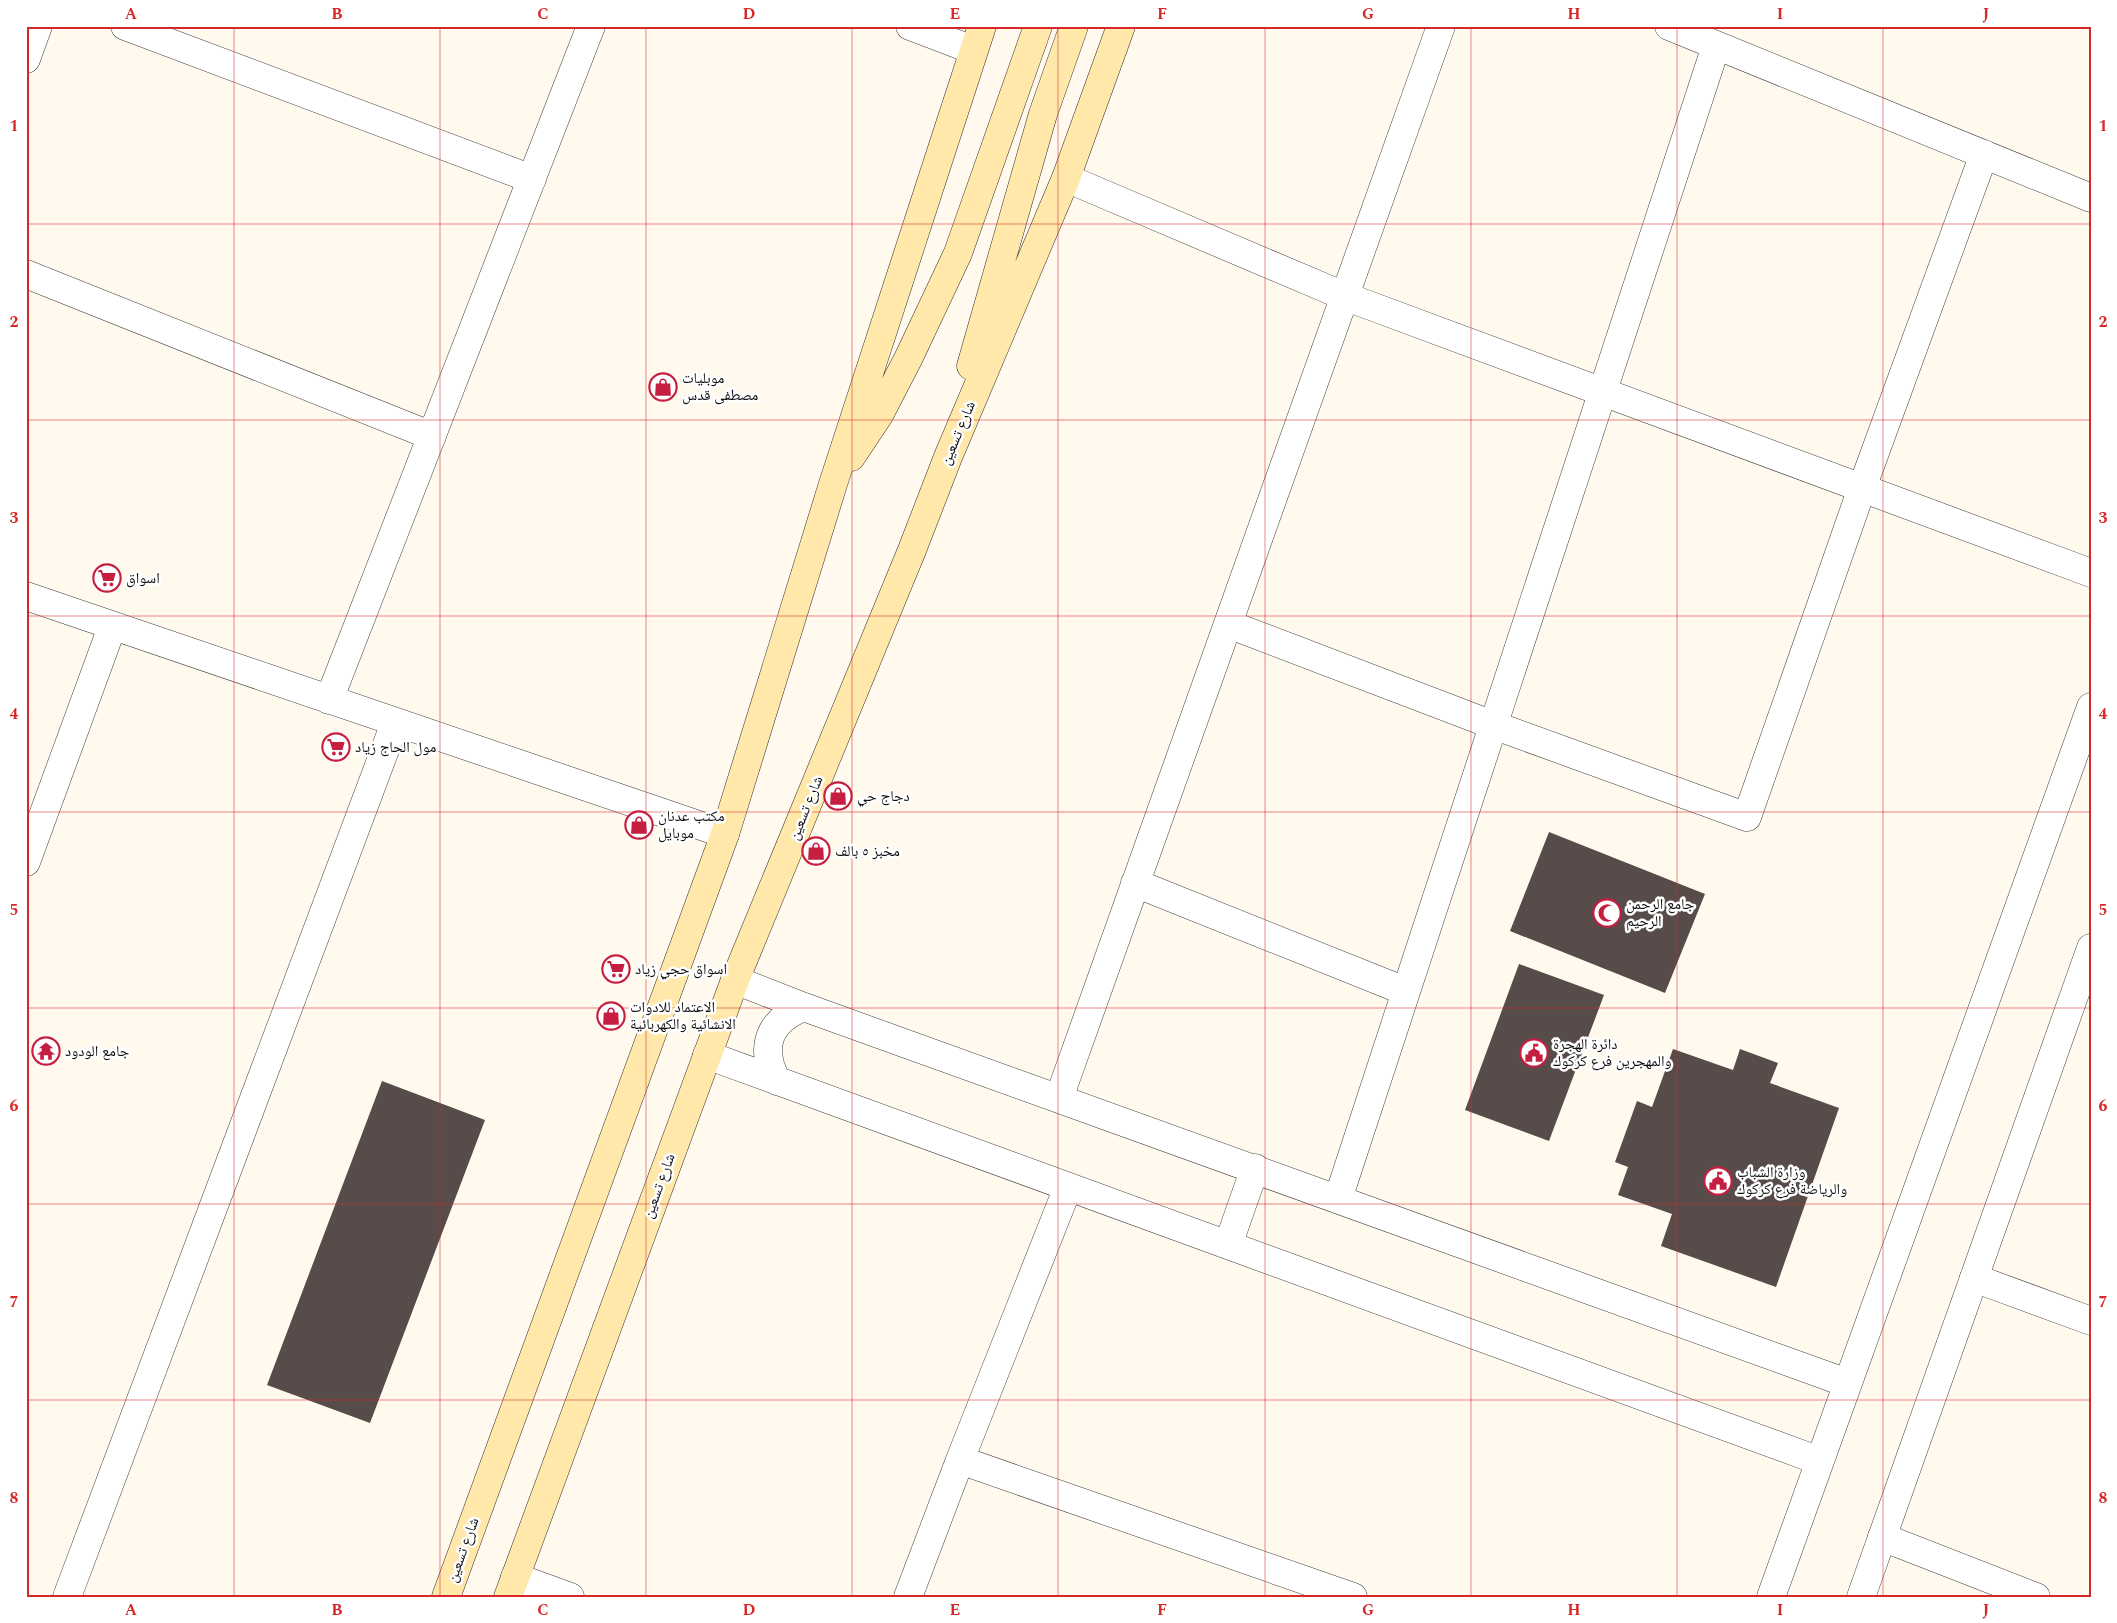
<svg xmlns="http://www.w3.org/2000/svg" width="2117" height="1623" viewBox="0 0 2117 1623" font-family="Spectral,'Noto Naskh Arabic',serif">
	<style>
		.building { fill: #574c49 }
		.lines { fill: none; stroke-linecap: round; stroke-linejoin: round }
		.minor-casing { stroke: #414141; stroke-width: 29 }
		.tertiary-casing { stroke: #414141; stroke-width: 29 }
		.secondary-casing { stroke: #303030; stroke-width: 29 }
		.minor { stroke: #fff; stroke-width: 28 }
		.tertiary { stroke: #fff; stroke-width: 28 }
		.secondary { stroke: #ffe8a9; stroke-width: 28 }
		.grid { fill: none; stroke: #d62828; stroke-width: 1; stroke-opacity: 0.55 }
		.labels { text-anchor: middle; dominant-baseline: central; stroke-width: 5; stroke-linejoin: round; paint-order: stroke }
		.poi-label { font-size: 15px; fill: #0e0e0e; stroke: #fff; text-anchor: start }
		.street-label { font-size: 15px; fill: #0e0e0e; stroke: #fff }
		.neatline { fill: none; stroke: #d62828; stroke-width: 2 }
		.grid-label { font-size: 16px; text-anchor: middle; font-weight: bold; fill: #d62828 }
	</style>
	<rect width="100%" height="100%" fill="#fff9ee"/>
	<path class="building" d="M 1549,832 L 1705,894 L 1665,993 L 1510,931 Z
		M 1519,964 L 1604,995 L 1549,1141 L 1465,1110 Z
		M 1673,1049 L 1733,1070 L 1740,1049 L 1778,1063 L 1770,1083 L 1839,1108 L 1776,1287 L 1661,1246 L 1672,1214 L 1618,1195 L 1628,1167 L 1615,1162 L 1637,1101 L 1652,1107 Z
		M 382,1081 L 485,1120 L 370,1423 L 267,1385 Z"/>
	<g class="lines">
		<g class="minor-casing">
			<path id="minor" d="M 125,26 L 532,179
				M 910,26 L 973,50
				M 1669,26 L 2091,198
				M 26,59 L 38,26
				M 1066,178 L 1344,296 L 2091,573
				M 26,274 L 432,436
				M 26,596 L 725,834
				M 1228,624 L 1493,725 L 1747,817 L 1862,488 L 1984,154
				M 329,700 L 591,26
				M 26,862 L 112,627
				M 1135,883 L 1405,991
				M 1059,1098 L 1441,26
				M 1338,1199 L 1716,46
				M 1974,1278 L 2091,1321
				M 960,1460 L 1068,1187
				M 1882,1537 L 2036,1597
				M 515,1577 L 570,1597
				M 67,1597 L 395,723
				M 908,1597 L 960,1460 L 1353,1597"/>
		</g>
		<g class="tertiary-casing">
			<path id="tertiary" d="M 735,980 L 804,1007 L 1847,1383
				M 707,1055 L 1820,1461
				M 777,1081 C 759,1048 768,1021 804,1007
				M 1228,1245 L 1255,1168
				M 1771,1597 L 2091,707
				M 1861,1597 L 2091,948"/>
		</g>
		<g class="secondary-casing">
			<path id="secondary" d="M 971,366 L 1043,114 L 1074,26
				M 851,457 L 879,415 L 909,357 L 958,253 L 1038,26
				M 446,1597 L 725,834 L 833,484 L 982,26
				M 508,1597 L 735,980 L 912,550 L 948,457 L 1066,178 L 1121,26"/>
		</g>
		<use href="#minor" class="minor"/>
		<use href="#tertiary" class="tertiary"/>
		<use href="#secondary" class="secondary"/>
	</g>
	<path class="grid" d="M 234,26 L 234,1597M 440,26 L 440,1597M 646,26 L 646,1597M 852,26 L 852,1597M 1058,26 L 1058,1597M 1265,26 L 1265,1597M 1471,26 L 1471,1597M 1677,26 L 1677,1597M 1883,26 L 1883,1597M 26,224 L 2091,224M 26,420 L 2091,420M 26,616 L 2091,616M 26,812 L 2091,812M 26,1008 L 2091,1008M 26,1204 L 2091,1204M 26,1400 L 2091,1400"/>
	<defs>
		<g id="shop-ring" transform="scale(1.4375)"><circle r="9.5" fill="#fff" stroke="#c51e40" stroke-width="1.5"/><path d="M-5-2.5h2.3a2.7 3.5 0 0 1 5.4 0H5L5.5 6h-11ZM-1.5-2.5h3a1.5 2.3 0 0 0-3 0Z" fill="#c51e40"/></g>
		<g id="supermarket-ring" transform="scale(1.4375)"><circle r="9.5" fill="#fff" stroke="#c51e40" stroke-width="1.5"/><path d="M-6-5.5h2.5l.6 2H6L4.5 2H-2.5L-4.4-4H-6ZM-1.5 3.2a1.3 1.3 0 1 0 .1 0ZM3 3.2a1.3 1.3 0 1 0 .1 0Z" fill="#c51e40"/></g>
		<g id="mosque-ring" transform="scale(1.4375)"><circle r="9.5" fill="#fff" stroke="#c51e40" stroke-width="1.5"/><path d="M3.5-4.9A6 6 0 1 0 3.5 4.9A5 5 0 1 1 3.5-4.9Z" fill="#c51e40"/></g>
		<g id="temple-ring" transform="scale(1.4375)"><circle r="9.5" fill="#fff" stroke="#c51e40" stroke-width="1.5"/><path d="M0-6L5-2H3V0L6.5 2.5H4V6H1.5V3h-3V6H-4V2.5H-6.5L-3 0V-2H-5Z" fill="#c51e40"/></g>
		<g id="civic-ring" transform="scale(1.4375)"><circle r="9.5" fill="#fff" stroke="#c51e40" stroke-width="1.5"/><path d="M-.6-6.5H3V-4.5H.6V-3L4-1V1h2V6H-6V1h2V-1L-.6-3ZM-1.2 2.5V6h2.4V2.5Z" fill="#c51e40"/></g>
	</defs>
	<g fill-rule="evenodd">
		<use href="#shop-ring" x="663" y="387"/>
		<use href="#supermarket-ring" x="107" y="578"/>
		<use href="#supermarket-ring" x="336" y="747"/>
		<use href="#shop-ring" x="838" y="796"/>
		<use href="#shop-ring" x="639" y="825"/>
		<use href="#shop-ring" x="816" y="851"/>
		<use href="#mosque-ring" x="1607" y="913"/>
		<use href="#supermarket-ring" x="616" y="969"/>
		<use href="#shop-ring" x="611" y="1016"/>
		<use href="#temple-ring" x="46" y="1051"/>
		<use href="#civic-ring" x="1534" y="1053"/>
		<use href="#civic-ring" x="1718" y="1181"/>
	</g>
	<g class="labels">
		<g class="poi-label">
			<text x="682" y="378">موبليات<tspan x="682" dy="17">مصطفى قدس</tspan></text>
			<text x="126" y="578">اسواق</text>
			<text x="355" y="747">مول الحاج زياد</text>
			<text x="857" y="796">دجاج حي</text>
			<text x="658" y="816">مكتب عدنان<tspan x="658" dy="17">موبايل</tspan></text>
			<text x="835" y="851">مخبز ٥ بالف</text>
			<text x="1626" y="904">جامع الرحمن<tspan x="1626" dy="17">الرحيم</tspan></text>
			<text x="635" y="969">اسواق حجي زياد</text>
			<text x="630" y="1007">الاعتماد للادوات<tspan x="630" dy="17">الانشائية والكهربائية</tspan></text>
			<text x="1553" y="1044">دائرة الهجرة<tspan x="1553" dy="17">والمهجرين فرع كركوك</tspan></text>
			<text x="65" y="1051">جامع الودود</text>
			<text x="1737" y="1172">وزارة الشباب<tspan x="1737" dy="17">والرياضة فرع كركوك</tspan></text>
		</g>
		<g class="street-label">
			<text transform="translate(958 433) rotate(-67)">شارع تسعين</text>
			<text transform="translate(806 808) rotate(-68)">شارع تسعين</text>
			<text transform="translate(659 1186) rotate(-70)">شارع تسعين</text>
			<text transform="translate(463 1550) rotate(-70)">شارع تسعين</text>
		</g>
	</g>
	<rect width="2117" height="1623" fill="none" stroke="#ffffff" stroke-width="55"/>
	<rect x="28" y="28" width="2062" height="1568" class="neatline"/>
	<g class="grid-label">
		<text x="131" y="19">A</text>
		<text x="337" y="19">B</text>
		<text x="543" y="19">C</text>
		<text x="749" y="19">D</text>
		<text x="955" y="19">E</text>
		<text x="1162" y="19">F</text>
		<text x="1368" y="19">G</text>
		<text x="1574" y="19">H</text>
		<text x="1780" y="19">I</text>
		<text x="1986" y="19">J</text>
		<text x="14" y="131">1</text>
		<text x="2103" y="131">1</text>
		<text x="14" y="327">2</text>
		<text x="2103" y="327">2</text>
		<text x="14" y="523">3</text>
		<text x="2103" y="523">3</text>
		<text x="14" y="719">4</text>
		<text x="2103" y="719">4</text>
		<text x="14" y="915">5</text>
		<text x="2103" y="915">5</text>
		<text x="14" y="1111">6</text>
		<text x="2103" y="1111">6</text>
		<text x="14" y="1307">7</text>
		<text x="2103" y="1307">7</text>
		<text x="14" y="1503">8</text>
		<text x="2103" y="1503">8</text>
		<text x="131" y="1615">A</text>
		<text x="337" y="1615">B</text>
		<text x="543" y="1615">C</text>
		<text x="749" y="1615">D</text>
		<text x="955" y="1615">E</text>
		<text x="1162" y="1615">F</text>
		<text x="1368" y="1615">G</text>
		<text x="1574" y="1615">H</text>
		<text x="1780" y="1615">I</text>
		<text x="1986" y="1615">J</text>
	</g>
</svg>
